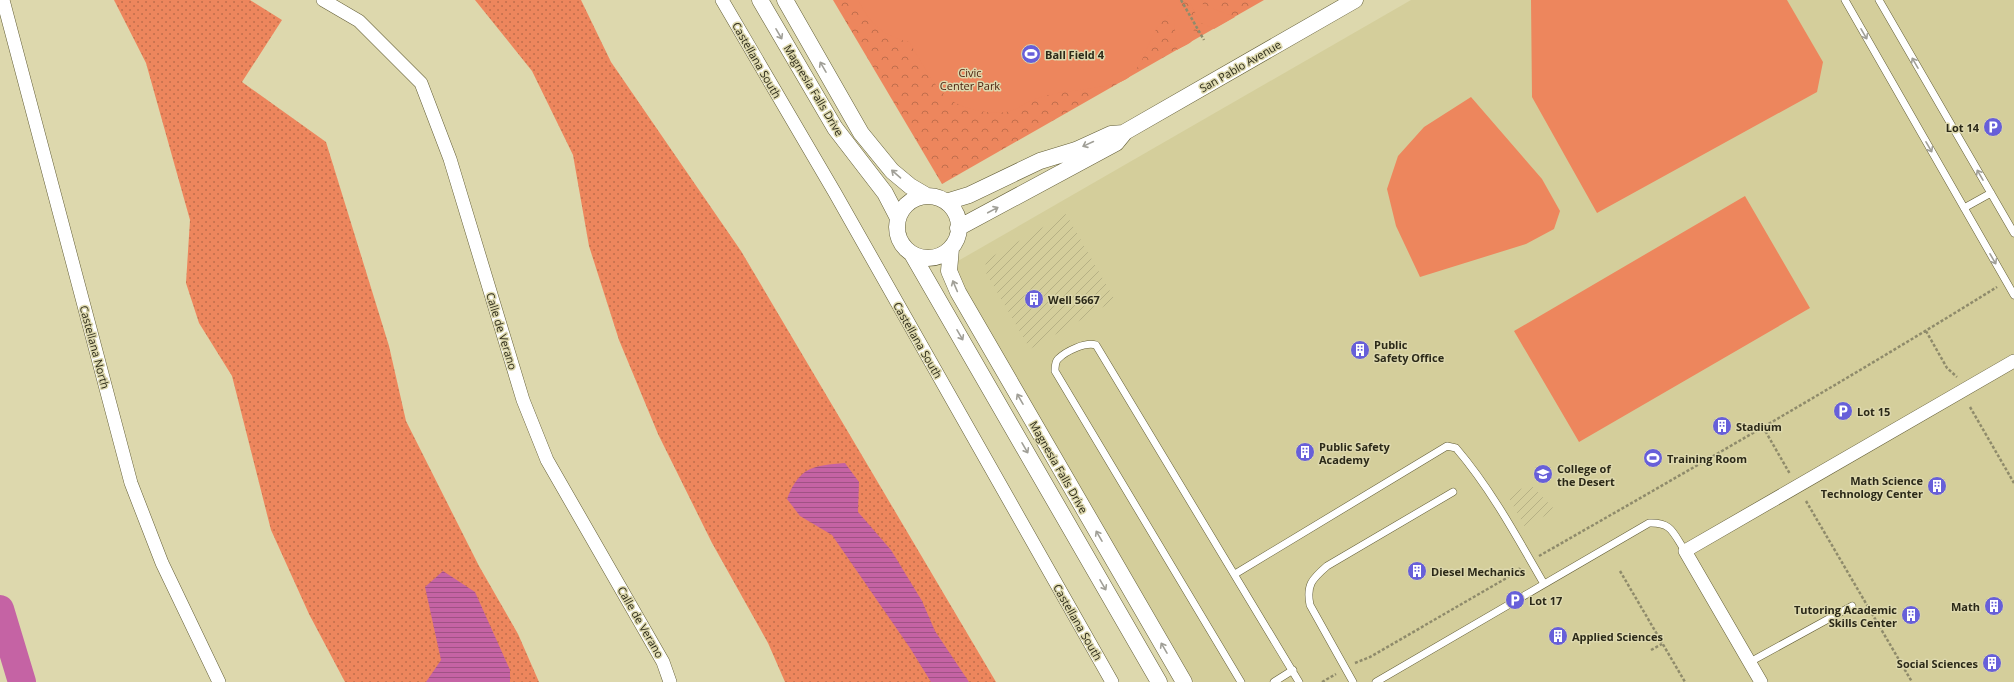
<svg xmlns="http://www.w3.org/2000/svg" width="2014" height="682" viewBox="0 0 2014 682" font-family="'Open Sans',sans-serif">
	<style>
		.built { fill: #d4ce9b }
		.industrial { fill: url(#industrial-furrows) }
		.grass { fill: url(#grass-dots) }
		.forest { fill: url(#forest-crowns) }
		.garden { fill: #ed865d }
		.water { fill: url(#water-rules) }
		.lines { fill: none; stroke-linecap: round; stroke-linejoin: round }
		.river { stroke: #c563a4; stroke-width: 28 }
		.service-casing { stroke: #625d36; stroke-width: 8 }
		.minor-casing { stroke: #625d36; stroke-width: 14 }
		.tertiary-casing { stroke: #625d36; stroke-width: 17 }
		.path { stroke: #8f8b6b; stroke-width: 2.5; stroke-dasharray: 3 2; stroke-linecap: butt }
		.service { stroke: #fff; stroke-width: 7 }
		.minor { stroke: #fff; stroke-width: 13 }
		.tertiary { stroke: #fff; stroke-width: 16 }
		.oneway { stroke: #a09f97 }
		.labels { text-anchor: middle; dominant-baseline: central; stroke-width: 3; stroke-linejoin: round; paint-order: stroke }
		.poi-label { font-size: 11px; font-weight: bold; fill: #2b2918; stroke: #ddd8ad; text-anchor: start }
		.street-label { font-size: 11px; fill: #2b2918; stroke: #ddd8ad }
		.park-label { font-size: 11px; fill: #491f0d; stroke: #ddd8ad }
	</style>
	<defs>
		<pattern id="industrial-furrows" width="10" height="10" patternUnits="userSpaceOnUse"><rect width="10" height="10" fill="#d4ce9b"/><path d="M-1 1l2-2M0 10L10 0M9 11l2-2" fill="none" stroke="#b6b185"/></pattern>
		<pattern id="grass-dots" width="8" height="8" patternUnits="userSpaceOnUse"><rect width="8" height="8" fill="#ed865d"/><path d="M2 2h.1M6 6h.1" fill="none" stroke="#c06e4c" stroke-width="1.8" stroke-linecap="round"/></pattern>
		<pattern id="forest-crowns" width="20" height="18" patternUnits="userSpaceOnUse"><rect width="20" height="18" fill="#ed865d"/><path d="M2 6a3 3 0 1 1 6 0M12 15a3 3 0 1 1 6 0" fill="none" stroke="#c06e4c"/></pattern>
		<pattern id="water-rules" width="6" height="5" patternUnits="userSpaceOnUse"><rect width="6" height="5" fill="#c563a4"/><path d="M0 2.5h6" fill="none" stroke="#a05285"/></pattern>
	</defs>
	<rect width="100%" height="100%" fill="#ddd8ad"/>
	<path class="built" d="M 1411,0 L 2014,0 L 2014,682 L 1194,682 L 951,265 Z"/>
	<path class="industrial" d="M 1066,214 L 1115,300 L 1030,349 L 985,271 L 986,260 Z
		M 1530,484 L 1555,510 L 1525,527 L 1508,496 Z"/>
	<path class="grass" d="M 114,0 L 250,0 L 282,20 L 242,82 L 326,142 L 389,346 L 406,421 L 479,566 L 518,634 L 539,682 L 345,682 L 309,614 L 271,530 L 232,376 L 199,323 L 186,283 L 190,220 L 146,63 Z
		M 475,0 L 581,0 L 611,62 L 741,251 L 996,682 L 785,682 L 768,643 L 712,543 L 658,434 L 619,340 L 589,246 L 573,155 L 532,71 Z"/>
	<path class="forest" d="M 833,0 L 1264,0 L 942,184 Z"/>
	<path class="garden" d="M 858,0 L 1178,0 C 1184,9 1201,31 1191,42 C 1188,45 1181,47 1177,50 L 1174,20 L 1169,15 C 1148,29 1149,61 1128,78 C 1117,87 1075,90 1058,93 C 1046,95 1037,98 1026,103 C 1021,106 1016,110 1010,111 C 993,116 960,109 947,97 C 931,83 921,60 909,42 C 882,35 871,25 858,0 Z
		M 1188,0 L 1202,0 L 1203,5 L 1235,17 L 1214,29 L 1201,23 Z
		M 1531,0 L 1787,0 L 1823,62 L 1817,92 L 1597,213 L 1532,97 Z
		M 1471,97 L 1542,179 L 1560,211 L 1554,229 L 1526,244 L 1420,277 L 1396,226 L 1387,189 L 1398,156 L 1424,127 Z
		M 1745,196 L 1810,308 L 1579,442 L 1514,331 Z"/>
	<path class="water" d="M 845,463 L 859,482 L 858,512 L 891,550 L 922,601 L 935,631 L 969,682 L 931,682 L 910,648 L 832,535 L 800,516 L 787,499 C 800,466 813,466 845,463 Z
		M 443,571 L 475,592 L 510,670 L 510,682 L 426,682 L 441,660 L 425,587 Z"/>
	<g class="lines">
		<path class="river" d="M 0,609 L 22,682"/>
		<g class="service-casing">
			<path id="service" d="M 1845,0 L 2014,295
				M 1879,0 L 2014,233
				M 1964,208 L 1991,193
				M 1235,574 L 1447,446 L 1456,448 C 1491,489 1517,537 1544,584
				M 1750,662 L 1852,606
				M 1241,682 L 1055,371 C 1055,367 1055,362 1058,359 C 1066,351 1085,342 1096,345 L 1299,682
				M 1274,682 L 1293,670
				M 1353,682 L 1310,605 C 1306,585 1312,579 1327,566 L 1453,492
				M 1376,682 L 1649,523 C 1672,522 1673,533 1685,551"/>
		</g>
		<g class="minor-casing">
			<path id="minor" d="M 3,0 L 131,483 L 162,563 L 219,682
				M 323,0 L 359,21 L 421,83 L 450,159 L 523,400 L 547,460 L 663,662 L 670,682
				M 722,0 L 835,193 L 1112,682
				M 1761,682 L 1685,551 L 2014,361"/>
		</g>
		<g class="tertiary-casing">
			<path id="tertiary" d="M 760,0 L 835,128 L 885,193 L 898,218
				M 785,0 L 861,133 L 892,171 L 910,186 L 927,196
				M897 227a31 31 0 1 1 62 0a31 31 0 1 1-62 0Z
				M 946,202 L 969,195 L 1040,161 L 1076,150 L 1111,134 L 1124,133
				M 958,228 L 1116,143 L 1125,132 L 1355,0
				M 951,248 L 949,271 L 958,292 L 1184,682
				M 912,254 L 1159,682"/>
		</g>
		<path class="path" d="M 1181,0 L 1204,40
			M 1926,331 L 1947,368 L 1957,377
			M 1970,407 L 2014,483
			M 1763,427 L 1790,474
			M 1806,501 L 1912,682
			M 1539,556 C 1693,468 1847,380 1997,287
			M 1620,571 L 1685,682
			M 1651,650 L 1662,644
			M 1355,663 L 1370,657 L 1517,572 L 1520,568
			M 1322,682 L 1336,674"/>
		<use href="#service" class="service"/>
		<use href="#minor" class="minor"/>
		<use href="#tertiary" class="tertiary"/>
	</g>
	<defs><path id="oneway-shaft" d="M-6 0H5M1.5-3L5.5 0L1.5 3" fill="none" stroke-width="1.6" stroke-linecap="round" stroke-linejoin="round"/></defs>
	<g class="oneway">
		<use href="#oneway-shaft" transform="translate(779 34) rotate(60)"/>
		<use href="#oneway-shaft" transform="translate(1864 34) rotate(60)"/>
		<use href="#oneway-shaft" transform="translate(1915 63) rotate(-120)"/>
		<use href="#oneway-shaft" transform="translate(823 67) rotate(-120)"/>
		<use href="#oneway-shaft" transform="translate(1088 144) rotate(155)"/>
		<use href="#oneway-shaft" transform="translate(1929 147) rotate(60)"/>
		<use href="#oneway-shaft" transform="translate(896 174) rotate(-139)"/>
		<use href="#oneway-shaft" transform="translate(1980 175) rotate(-120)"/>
		<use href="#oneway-shaft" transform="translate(993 210) rotate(-28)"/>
		<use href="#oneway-shaft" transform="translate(1993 259) rotate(60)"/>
		<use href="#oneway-shaft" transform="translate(955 286) rotate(-113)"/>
		<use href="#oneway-shaft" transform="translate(960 335) rotate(60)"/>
		<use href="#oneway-shaft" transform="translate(1020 399) rotate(-120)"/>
		<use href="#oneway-shaft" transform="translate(1025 448) rotate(60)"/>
		<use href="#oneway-shaft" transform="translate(1099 536) rotate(-120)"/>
		<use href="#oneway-shaft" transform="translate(1103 585) rotate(60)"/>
		<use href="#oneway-shaft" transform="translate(1164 648) rotate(-120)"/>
	</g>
	<defs>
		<g id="stadium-disc" transform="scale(1)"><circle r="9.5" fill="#675fd9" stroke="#ddd8ad"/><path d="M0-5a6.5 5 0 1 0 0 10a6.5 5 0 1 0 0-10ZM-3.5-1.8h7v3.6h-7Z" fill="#fff"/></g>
		<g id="parking-disc" transform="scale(1)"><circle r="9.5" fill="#675fd9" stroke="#ddd8ad"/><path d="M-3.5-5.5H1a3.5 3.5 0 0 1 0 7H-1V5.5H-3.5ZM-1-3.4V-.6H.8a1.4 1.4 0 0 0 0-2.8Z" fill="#fff"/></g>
		<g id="building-disc" transform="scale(1)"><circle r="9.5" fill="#675fd9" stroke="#ddd8ad"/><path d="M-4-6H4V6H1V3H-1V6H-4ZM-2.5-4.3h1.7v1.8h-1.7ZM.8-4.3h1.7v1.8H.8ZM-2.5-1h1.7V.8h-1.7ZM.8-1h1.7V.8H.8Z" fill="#fff"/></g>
		<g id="university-disc" transform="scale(1)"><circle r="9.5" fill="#675fd9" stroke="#ddd8ad"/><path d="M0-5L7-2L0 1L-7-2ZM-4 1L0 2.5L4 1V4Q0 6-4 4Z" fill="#fff"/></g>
	</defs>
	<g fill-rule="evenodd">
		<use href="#stadium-disc" x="1031" y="54"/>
		<use href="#parking-disc" x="1993" y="127"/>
		<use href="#building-disc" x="1034" y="299"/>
		<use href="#building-disc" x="1360" y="350"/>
		<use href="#parking-disc" x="1843" y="411"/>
		<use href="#building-disc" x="1722" y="426"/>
		<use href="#building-disc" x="1305" y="452"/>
		<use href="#stadium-disc" x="1653" y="458"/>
		<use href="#university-disc" x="1543" y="474"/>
		<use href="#building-disc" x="1937" y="486"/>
		<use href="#building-disc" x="1417" y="571"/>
		<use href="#parking-disc" x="1515" y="600"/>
		<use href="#building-disc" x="1994" y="606"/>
		<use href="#building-disc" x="1911" y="615"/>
		<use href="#building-disc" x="1558" y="636"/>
		<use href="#building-disc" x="1992" y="663"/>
	</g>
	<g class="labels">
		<g class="poi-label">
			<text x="1045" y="54">Ball Field 4</text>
			<text x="1979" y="127" text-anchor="end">Lot 14</text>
			<text x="1048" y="299">Well 5667</text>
			<text x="1374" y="344">Public<tspan x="1374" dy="13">Safety Office</tspan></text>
			<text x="1857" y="411">Lot 15</text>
			<text x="1736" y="426">Stadium</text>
			<text x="1319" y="446">Public Safety<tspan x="1319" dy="13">Academy</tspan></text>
			<text x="1667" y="458">Training Room</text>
			<text x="1557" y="468">College of<tspan x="1557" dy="13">the Desert</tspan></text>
			<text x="1923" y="480" text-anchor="end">Math Science<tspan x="1923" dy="13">Technology Center</tspan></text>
			<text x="1431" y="571">Diesel Mechanics</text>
			<text x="1529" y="600">Lot 17</text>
			<text x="1980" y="606" text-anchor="end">Math</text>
			<text x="1897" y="609" text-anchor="end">Tutoring Academic<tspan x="1897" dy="13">Skills Center</tspan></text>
			<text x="1572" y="636">Applied Sciences</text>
			<text x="1978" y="663" text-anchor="end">Social Sciences</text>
		</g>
		<g class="street-label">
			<text transform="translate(757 60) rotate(60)">Castellana South</text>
			<text transform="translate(1240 66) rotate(-30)">San Pablo Avenue</text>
			<text transform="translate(814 90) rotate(59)">Magnesia Falls Drive</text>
			<text transform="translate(502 331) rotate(73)">Calle de Verano</text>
			<text transform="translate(918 340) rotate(60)">Castellana South</text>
			<text transform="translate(95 347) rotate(75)">Castellana North</text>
			<text transform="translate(1059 467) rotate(60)">Magnesia Falls Drive</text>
			<text transform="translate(641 622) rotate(60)">Calle de Verano</text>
			<text transform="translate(1078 622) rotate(60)">Castellana South</text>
		</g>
		<g class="park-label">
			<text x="970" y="72">Civic<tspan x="970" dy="13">Center Park</tspan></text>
		</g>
	</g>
</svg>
